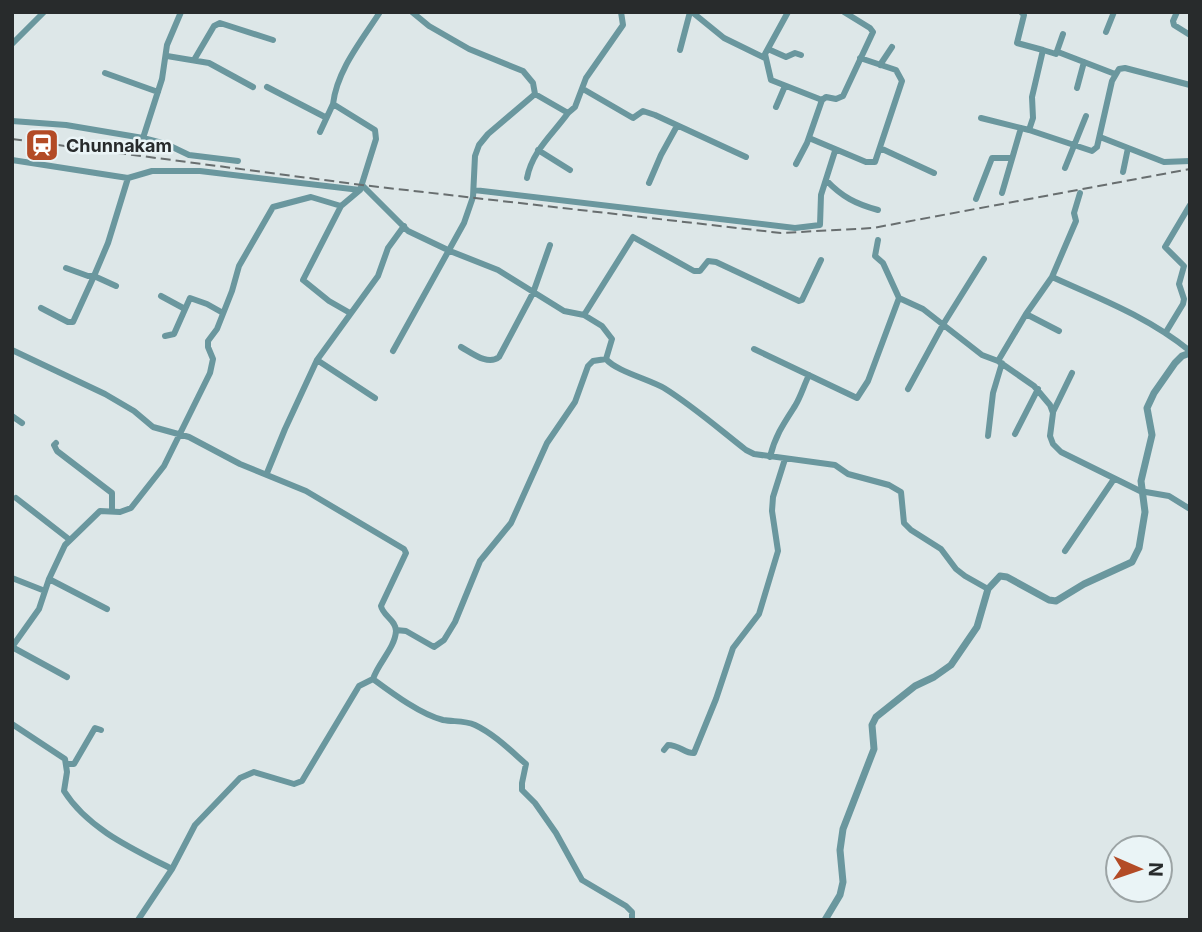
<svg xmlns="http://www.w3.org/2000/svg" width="1202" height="932" viewBox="0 0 1202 932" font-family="Inter,sans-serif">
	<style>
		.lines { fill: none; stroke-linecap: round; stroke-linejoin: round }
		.minor { stroke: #6a979e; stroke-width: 6 }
		.tertiary { stroke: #6a979e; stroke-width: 7 }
		.rail { stroke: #686e6f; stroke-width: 2; stroke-dasharray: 10 5; stroke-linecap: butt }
		.labels { text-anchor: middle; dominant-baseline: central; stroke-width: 5; stroke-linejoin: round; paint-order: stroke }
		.poi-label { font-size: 18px; font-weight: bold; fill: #282b2c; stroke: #eaf4f6; text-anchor: start }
	</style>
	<rect width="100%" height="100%" fill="#dde7e8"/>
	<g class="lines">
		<path class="minor" d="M 412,12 L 429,26 L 469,49 L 523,71 L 533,83 L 535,94 L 568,113 L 575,107 L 586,78 L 623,25 L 621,12
			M 692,12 L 724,38 L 765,58
			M 788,12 L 765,54 L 771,80 L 822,100
			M 1021,12 L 1024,15 L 1017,43 L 1043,50
			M 1177,12 L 1173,21 L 1174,25 L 1190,35
			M 1106,32 L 1114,12
			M 12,44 L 44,12
			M 768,49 L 786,57 L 795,53 L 801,55
			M 680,50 L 690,12
			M 1058,52 L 1115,74
			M 167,56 L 209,63 L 253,87
			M 194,60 L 214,26 L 220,23 L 273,40
			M 880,65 L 892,47
			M 105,73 L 158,92
			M 267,87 L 325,117
			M 1077,88 L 1084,62
			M 583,89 L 633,118 L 643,111 L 655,115 L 746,157
			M 776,107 L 785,86
			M 981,118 L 1029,130 L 1092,151 L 1097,147 L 1112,81 L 1119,69 L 1125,68 L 1190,85
			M 12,121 L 66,125 L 143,138 L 166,144 L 189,155 L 238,161
			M 1029,130 L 1033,118 L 1032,97 L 1043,50 L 1056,54 L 1063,34
			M 320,132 L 333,104
			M 1100,137 L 1164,162 L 1190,161
			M 143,138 L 162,79 L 167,45 L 181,12
			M 809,138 L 866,162 L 875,162 L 902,81 L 896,70 L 860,58
			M 880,148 L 934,173
			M 538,150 L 570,170
			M 12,160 L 128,178 L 152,171 L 200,171 L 360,190
			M 796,164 L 807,143 L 822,100 L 826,97 L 836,99 L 843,96 L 873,32 L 870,28 L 844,12
			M 1065,168 L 1086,116
			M 1123,172 L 1128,148
			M 527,178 C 532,151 553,134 568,113
			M 826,180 C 842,197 856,204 878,210
			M 649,183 L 661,155 L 677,126
			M 362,185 L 408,231 L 450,251 L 498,270 L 564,311 L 584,315 L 602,326 L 612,339 L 606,359 C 616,371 648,379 664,388 C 693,406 719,429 746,450 L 754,454 L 835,465 L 848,474 L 889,485 L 901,492 L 904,523 L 911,530 L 941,549 L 956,569 L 965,576 L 988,589
			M 474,190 L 795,228 L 820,225 L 821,195 L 835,151
			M 1002,193 L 1021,128
			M 976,199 L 992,158 L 1011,158
			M 878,240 L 875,256 L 883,263 L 899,298 L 923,309 L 982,355 L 998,361 L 1034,386 L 1050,405 L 1053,413 L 1050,436 L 1053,444 L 1061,452 L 1140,491 L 1169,496 L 1190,509
			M 66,268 L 88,276 L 94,276 L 108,243 L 128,178
			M 1052,277 C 1101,299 1148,317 1190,351
			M 161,296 L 185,309
			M 41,308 L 68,322 L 73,322 L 94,276 L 116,286
			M 350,313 L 329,301 L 303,280 L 341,206 L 360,190 L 376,139 L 375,130 L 333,104 C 337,70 362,40 380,12
			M 1026,314 L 1059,331
			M 584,315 L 633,237 L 694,271 L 700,271 L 708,261 L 716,262 L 799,301 L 802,300 L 821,260
			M 1166,332 L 1183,304 L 1184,299 L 1179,284 L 1184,266 L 1165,247 L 1190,205
			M 165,336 L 174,334 L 190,298 L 207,304 L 223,313
			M 461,347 C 472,353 488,366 499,357 L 533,293 L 550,245
			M 754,349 L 857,398 L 868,381 L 899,298
			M 12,350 L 105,394 L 134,411 L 153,427 L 189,437 L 240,464 L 306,491 L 404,549 L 406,553 L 381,606 C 383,616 396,620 396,631 C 395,648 378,663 373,679 C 392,693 420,714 443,720 C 454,722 464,720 475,725 C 494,734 510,750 526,764 L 522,783 L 522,790 L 535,803 L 556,833 L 582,880 L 626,906 L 632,912 L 632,920
			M 393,351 L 464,223 L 473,197 L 475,156 L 479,145 L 488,134 L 535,94
			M 317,360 L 375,398
			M 998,361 L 1026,314 L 1052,277 L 1076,221 L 1074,213 L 1080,193
			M 908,389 L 944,323 L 984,259
			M 1053,412 L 1072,373
			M 12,416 L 22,423
			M 1015,434 L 1038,389
			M 988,436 L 993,393 L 1002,363
			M 56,443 L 54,445 L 57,451 L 112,493 L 112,511
			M 770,457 C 775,436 784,423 795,406 C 801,396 804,385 809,375
			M 267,473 L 285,429 L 317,360 L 378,276 L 388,248 L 404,226
			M 16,498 L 70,540
			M 1065,551 L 1114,479
			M 12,578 L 45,591
			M 49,579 L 107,609
			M 396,630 L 406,631 L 434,647 L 444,640 L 455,622 L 480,561 L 511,523 L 547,443 L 575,402 L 588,366 L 593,361 L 606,359
			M 67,677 L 12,647 L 39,609 L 49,579 L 65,545 L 100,511 L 120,512 L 131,508 L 164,466 L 210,373 L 213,359 L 208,347 L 208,341 L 217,329 L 232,291 L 239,266 L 273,207 L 311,197 L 341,206
			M 12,724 L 65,759 L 67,772 L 64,791 C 88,829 133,849 172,869
			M 664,750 L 668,745 C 679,745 686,754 694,753 L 716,699 L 733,648 L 759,614 L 778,551 L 772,511 L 773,497 L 785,459
			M 67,764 L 74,764 L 95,728 L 101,730
			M 138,920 L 172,869 L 195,825 L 240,778 L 254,772 L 294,784 L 302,781 L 359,686 L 373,679"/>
		<path class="tertiary" d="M 825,920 L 840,895 L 843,882 L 840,850 L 843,829 L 874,749 L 872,725 L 876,717 L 915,686 L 934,677 L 951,665 L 977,627 L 988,589 L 1000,576 L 1007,577 L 1049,600 L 1056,601 L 1084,584 L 1132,562 L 1139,548 L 1145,512 L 1141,481 L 1152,435 L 1147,408 L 1154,393 L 1175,363 L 1182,356 L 1190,353"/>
		<path class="rail" d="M 12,139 L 362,185 L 781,233 L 873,228 L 1190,169"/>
	</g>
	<defs>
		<g id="station-square" transform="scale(1.75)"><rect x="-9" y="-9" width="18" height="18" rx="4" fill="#b34b26" stroke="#eaf4f6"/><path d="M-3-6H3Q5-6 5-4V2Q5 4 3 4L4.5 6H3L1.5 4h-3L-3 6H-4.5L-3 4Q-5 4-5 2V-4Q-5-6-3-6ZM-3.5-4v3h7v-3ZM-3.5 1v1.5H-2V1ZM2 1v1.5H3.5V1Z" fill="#fff"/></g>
	</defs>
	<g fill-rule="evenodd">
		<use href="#station-square" x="42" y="145"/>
	</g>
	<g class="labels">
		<g class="poi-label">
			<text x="66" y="145">Chunnakam</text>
		</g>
	</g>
	<rect width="1202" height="932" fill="none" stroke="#282b2c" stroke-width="28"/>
	<g transform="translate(1139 869) rotate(92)"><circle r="33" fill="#eaf4f6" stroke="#9ca4a5" stroke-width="2"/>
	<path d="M0-5L12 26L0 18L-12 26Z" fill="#b34b26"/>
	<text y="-10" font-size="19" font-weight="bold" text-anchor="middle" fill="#282b2c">N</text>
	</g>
</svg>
